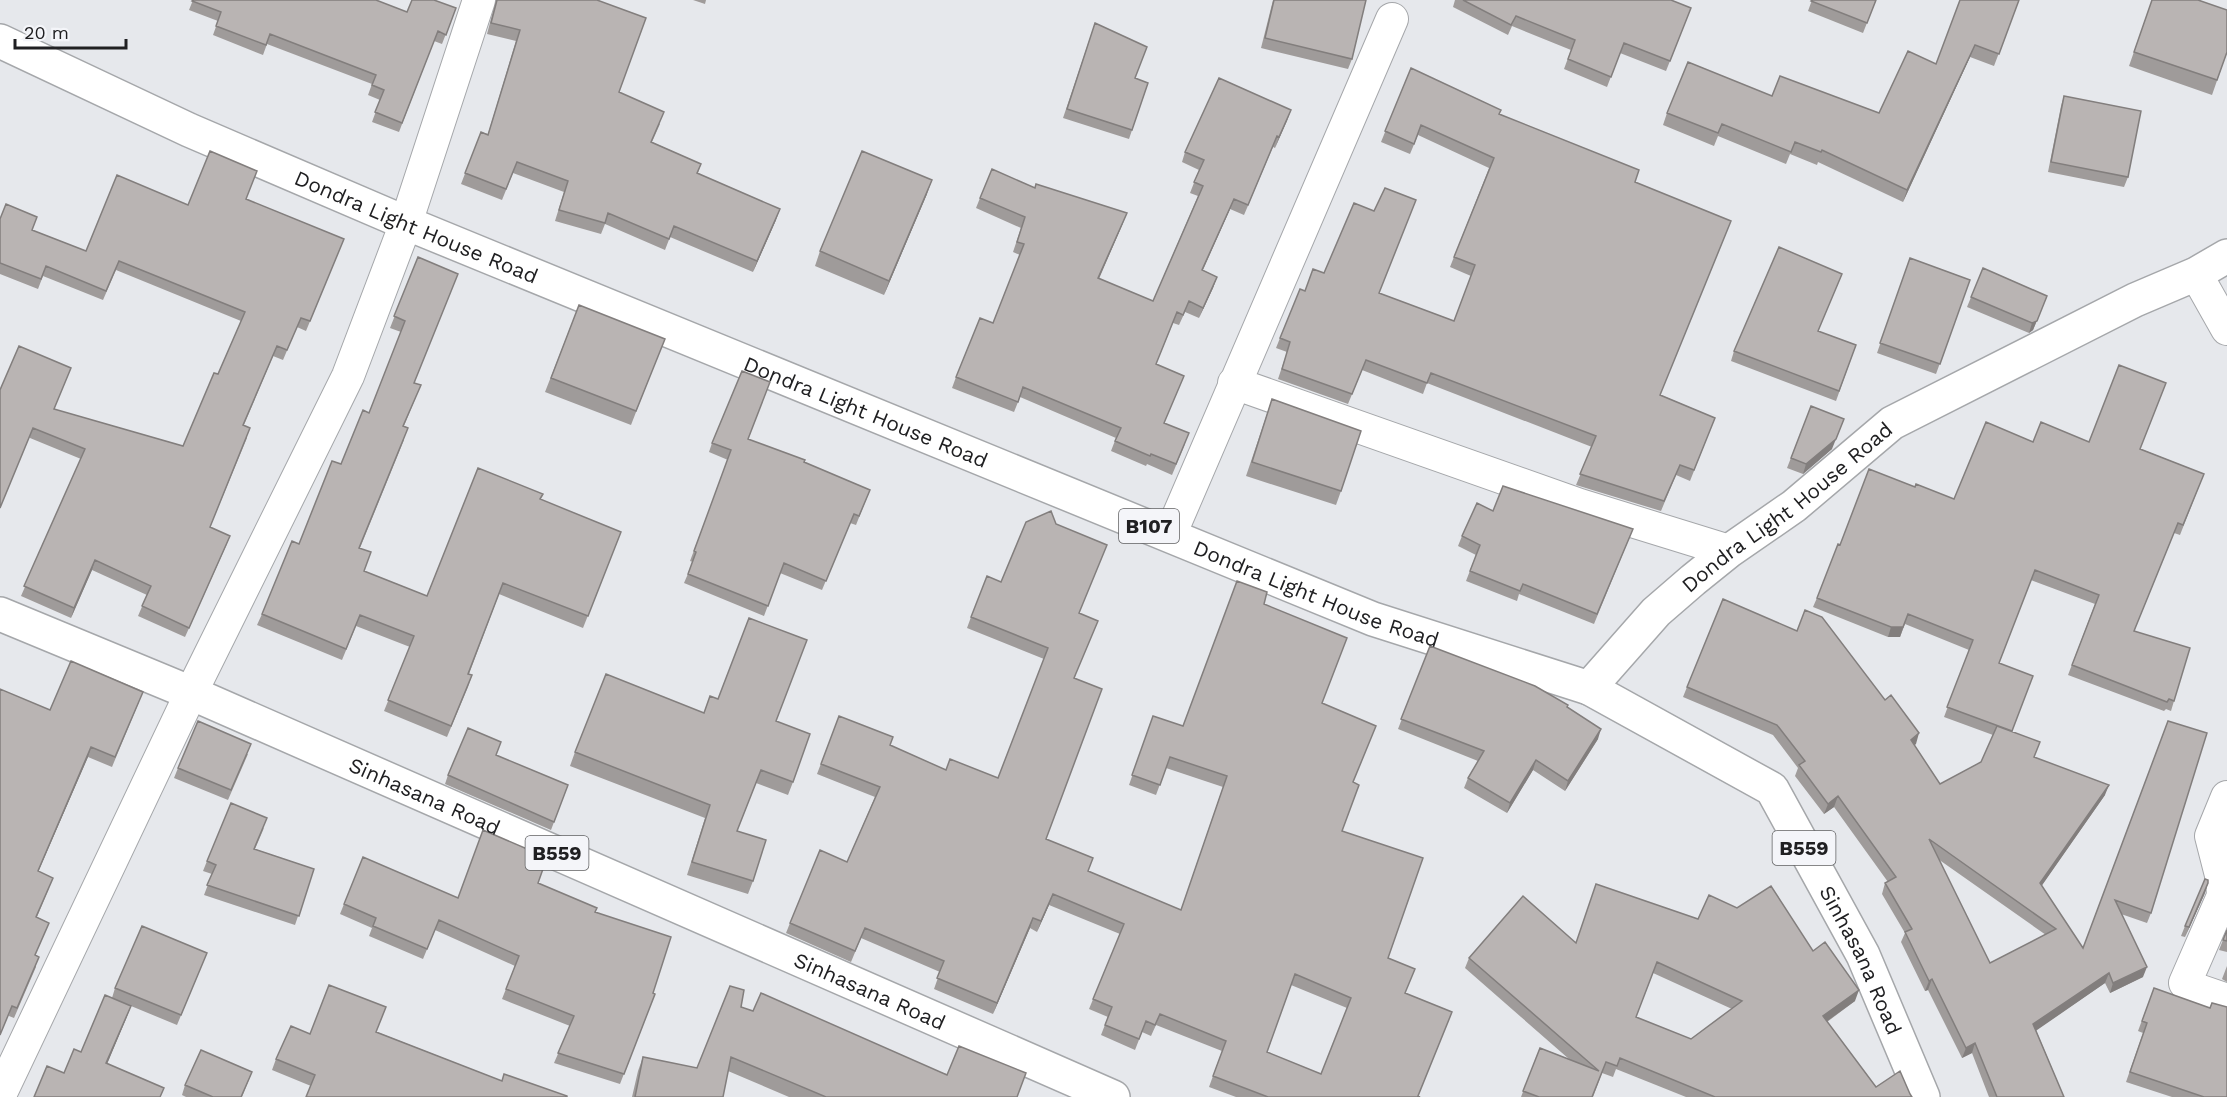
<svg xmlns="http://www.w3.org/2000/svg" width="2227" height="1097" viewBox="0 0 2227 1097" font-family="'Work Sans',sans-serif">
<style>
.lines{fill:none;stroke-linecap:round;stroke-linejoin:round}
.street-casing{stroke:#a5a7aa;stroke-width:34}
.primary-casing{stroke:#a5a7aa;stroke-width:36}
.street{stroke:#fff;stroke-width:32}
.primary{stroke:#fff;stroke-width:33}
.wall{fill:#9f9b9a;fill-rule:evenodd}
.shaded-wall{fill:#827e7d}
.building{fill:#b9b4b3;stroke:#827e7d;stroke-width:1.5;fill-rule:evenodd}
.labels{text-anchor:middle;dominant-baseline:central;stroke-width:4.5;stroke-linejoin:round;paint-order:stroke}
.shield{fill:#f4f5f9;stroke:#606062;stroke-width:1.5}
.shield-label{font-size:20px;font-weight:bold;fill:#202022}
.street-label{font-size:21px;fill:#202022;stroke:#f4f5f9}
</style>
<rect width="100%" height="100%" fill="#e6e8ec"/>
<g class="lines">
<!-- street casing -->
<g class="street-casing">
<path id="street" d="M 2196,274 L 2227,329
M 1234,383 L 1580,505 L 1729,551
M 1170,535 L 1392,19
M 2227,797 L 2211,836 L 2222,879 L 2223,896 L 2185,983 L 2192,988 L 2227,1000
M 0,1095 L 191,693 L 348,376 L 406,223 L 479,0"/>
</g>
<!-- primary casing -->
<g class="primary-casing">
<g id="primary">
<path id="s1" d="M 0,41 L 189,130 L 406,223 L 1373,619 L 1589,688 L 1656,612 L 1693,580 L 1729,551 L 1794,506 L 1892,423 L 2135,300 L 2196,274 L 2227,256"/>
<path id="s2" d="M 0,614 L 191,693 L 1113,1097"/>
<path id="s3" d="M 1589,688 L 1772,789 L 1863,955 L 1923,1097"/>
</g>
</g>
<!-- street -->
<use href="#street" class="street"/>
<!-- primary -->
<use href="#primary" class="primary"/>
</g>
<!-- wall -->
<path class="wall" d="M 193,0 L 407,12 L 456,8 L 442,44 L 434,41 L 399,132 L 372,122 L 380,100 L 368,95 L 372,84 L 267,44 L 263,55 L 213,35 L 218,21 L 189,10 Z
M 496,0 L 597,0 L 619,92 L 660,124 L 652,142 L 701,164 L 698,173 L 776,220 L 753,272 L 670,237 L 665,250 L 605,224 L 601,234 L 555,221 L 564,192 L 513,173 L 502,200 L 461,184 L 481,132 L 488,134 L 516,41 L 487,34 Z
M 693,0 L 706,0 L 705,4 Z
M 1273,0 L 1366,0 L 1352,59 L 1348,69 L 1261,48 Z
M 1455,0 L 1671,0 L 1691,8 L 1666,71 L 1620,53 L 1607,87 L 1564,69 L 1571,50 L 1512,26 L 1508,35 L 1453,7 Z
M 1812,0 L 1876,0 L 1863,33 L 1808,11 Z
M 2019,0 L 1994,66 L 1970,57 L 1903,202 L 1818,162 L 1817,165 L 1790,154 L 1786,164 L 1718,136 L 1714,146 L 1663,125 L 1667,113 L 1772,96 L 1879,113 L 1936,64 Z
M 2152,0 L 2227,52 L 2212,95 L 2129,66 Z
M 1095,23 L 1135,78 L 1148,83 L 1129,139 L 1063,118 Z
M 1411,68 L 1500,114 L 1635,182 L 1661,395 L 1715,418 L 1690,481 L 1676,475 L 1661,511 L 1576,485 L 1592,447 L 1427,383 L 1423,394 L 1362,370 L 1348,404 L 1278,379 L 1287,352 L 1276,348 L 1280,338 L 1305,291 L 1379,293 L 1454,321 L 1471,276 L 1450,267 L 1489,168 L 1418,135 L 1410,154 L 1381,142 Z
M 2064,96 L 2128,177 L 2124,187 L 2048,172 L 2061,106 Z
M 1291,110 L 1275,148 L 1273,147 L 1244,215 L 1230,209 L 1203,270 L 1217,277 L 1213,288 L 1199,318 L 1185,312 L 1179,325 L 1173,323 L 1156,364 L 1184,376 L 1164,423 L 1185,444 L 1172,475 L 1147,464 L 1146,466 L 1111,451 L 1116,438 L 1020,397 L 1014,412 L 952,388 L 956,377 L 993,323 L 1020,255 L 1013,252 L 1021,228 L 976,208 L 980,198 L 1035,188 L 1123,223 L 1099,279 L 1153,301 L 1198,196 L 1190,193 L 1199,170 L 1182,162 L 1185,152 Z
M 927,194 L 884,295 L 815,266 L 820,251 Z
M 246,199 L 344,239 L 306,331 L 297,327 L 283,360 L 273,356 L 244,425 L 247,438 L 210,527 L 230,536 L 185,637 L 138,616 L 147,595 L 92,570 L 71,618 L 21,596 L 81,459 L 30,438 L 0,390 L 71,368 L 54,409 L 183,446 L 218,374 L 241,321 L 116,270 L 103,300 L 43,276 L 38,289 L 0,274 L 0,219 L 32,230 L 86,251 L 188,205 Z
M 418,257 L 415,383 L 416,397 L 404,426 L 404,440 L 360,548 L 364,571 L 427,596 L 541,500 L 621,532 L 583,628 L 499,594 L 469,674 L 472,675 L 468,687 L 447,737 L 384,711 L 410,647 L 356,626 L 342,660 L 257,625 L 262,614 L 341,464 L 369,413 L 401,332 L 390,328 Z
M 1910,258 L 1970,280 L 1936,374 L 1877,353 Z
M 1983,268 L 2047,296 L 2033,330 L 2029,333 L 1967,307 Z
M 1842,274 L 1818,331 L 1856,345 L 1836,401 L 1731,361 L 1734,351 Z
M 579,305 L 659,353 L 631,425 L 545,392 Z
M 1272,399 L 1341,491 L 1336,505 L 1246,476 Z
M 1811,406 L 1832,449 L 1803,474 L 1787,468 Z
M 748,439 L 870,490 L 856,525 L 850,523 L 822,590 L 780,573 L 764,616 L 684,583 L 693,562 L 690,561 L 728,460 L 709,452 L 712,443 Z
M 2033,442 L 2089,442 L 2141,449 L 2204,474 L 2180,535 L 2174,533 L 2134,631 L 2174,701 L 2171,711 L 2166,709 L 2164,711 L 2068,675 L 2095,604 L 2031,580 L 1999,663 L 2012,731 L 2035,757 L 2105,795 L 2041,886 L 2083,948 L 2168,721 L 2151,913 L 2147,923 L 2121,914 L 2143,977 L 2110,993 L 2105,983 L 2036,1030 L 2064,1097 L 1989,1097 L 1972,1053 L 1962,1058 L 1928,990 L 1925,991 L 1901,942 L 1905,933 L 1882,894 L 1885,883 L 1888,882 L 1834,807 L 1824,814 L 1795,776 L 1798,768 L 1773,735 L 1683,697 L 1687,687 L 1916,744 L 1914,745 L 1940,784 L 1981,762 L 1993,735 L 1944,717 L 1969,650 L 1905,624 L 1900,637 L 1888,637 L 1813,607 L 1840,545 L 1915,487 L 1954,499 ZM 1938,859 L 2046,935 L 1990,963 Z
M 1493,511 L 1633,529 L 1594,624 L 1519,594 L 1517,601 L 1466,581 L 1476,555 L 1458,546 L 1462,536 Z
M 1264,604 L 1322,703 L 1354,782 L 1342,831 L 1388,958 L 1405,993 L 1418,1096 L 1420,1097 L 1236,1097 L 1209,1087 L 1222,1051 L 1156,1025 L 1151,1036 L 1142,1032 L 1135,1050 L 1101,1035 L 1108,1017 L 1089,1009 L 1120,934 L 1049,905 L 1037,932 L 1030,928 L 993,1014 L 934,989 L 940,972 L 861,938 L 851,962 L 786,933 L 790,923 L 847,862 L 875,797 L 817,774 L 839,716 L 890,745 L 946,770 L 998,778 L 1044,659 L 967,628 L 971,617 L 1079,613 L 1075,679 L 1046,839 L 1088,871 L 1181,910 L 1223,787 L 1166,768 L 1156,795 L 1129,785 L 1153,716 L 1183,726 ZM 1291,985 L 1347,1008 L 1321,1074 L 1267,1052 Z
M 1430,646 L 1568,707 L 1598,739 L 1565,791 L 1533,770 L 1507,813 L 1464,788 L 1468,778 L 1478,761 L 1398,729 Z
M 139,702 L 112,767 L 88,757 L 38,872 L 49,888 L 37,917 L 49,923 L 35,955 L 36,967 L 14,1018 L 9,1016 L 50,710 Z
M 704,713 L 776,721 L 793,782 L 788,795 L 756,783 L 737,831 L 753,881 L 748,894 L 687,875 L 705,818 L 570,766 L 575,752 Z
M 248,754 L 228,800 L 174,778 L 178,768 Z
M 496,756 L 568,785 L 551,830 L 445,784 L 448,775 Z
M 264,828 L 255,849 L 314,869 L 295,925 L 204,895 L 212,874 L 203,871 L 207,861 Z
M 538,863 L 538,883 L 595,912 L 653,993 L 655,994 L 620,1084 L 554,1063 L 570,1026 L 502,999 L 515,966 L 435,930 L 423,959 L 369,936 L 372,928 L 340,914 L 344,904 L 458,898 Z
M 2205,893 L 2185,937 L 2181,936 L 2185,926 Z
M 1698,919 L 1813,951 L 1855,1001 L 1827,1022 L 1876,1087 L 1910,1094 L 1912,1097 L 1686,1097 L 1616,1069 L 1613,1077 L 1602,1073 L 1593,1097 L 1521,1097 L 1540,1048 L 1569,1059 L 1465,968 L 1469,958 L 1576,942 ZM 1653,973 L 1732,1009 L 1691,1039 L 1636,1017 Z
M 2227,930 L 2227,952 L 2219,950 Z
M 207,953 L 177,1025 L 131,1006 L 107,1064 L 34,1097 L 64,1073 L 81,1052 L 112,998 L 115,988 Z
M 2227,966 L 2227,982 L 2222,979 Z
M 2154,988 L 2210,1008 L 2225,1007 L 2227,1097 L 2172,1097 L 2126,1082 L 2143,1033 L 2138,1031 Z
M 741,1007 L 753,1011 L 1017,1097 L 789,1097 L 728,1071 L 723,1097 L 632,1097 L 638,1071 L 643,1057 L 697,1068 Z
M 377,1032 L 502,1081 L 567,1096 L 311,1086 L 272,1070 L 276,1059 L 310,1034 Z
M 252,1072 L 242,1097 L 186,1097 L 182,1095 L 185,1085 Z"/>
<!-- shaded-wall -->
<path class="shaded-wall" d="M 1975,45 L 1970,57 L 1903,202 L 1907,190 Z
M 1291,110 L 1287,121 L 1275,148 L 1279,137 Z
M 932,180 L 927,194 L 884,295 L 889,281 Z
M 1234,199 L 1230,209 L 1198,280 L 1202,270 Z
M 780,209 L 776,220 L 753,272 L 757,261 Z
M 1127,213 L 1123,223 L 1094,289 L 1098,278 Z
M 1217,277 L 1213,288 L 1199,318 L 1203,308 Z
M 2047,296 L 2033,330 L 2029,333 L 2032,323 Z
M 1844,419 L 1832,449 L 1803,474 L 1806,464 Z
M 230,536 L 226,546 L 185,637 L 189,628 Z
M 95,560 L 92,570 L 71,618 L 74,608 Z
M 1908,614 L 1900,637 L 1888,637 L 1891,627 Z
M 1601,729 L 1598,739 L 1565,791 L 1568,781 Z
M 1919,733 L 1916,744 L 1907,750 L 1911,740 Z
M 91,747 L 88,757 L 34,881 L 38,871 Z
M 1536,760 L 1533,770 L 1507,813 L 1510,803 Z
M 2109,785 L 2105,795 L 2036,894 L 2040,883 Z
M 1838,796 L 1834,807 L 1824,814 L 1828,804 Z
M 2208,883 L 2205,893 L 2185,937 L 2189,927 Z
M 1053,894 L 1049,905 L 1037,932 L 1041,921 Z
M 1033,918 L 1030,928 L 993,1014 L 997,1003 Z
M 2147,967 L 2143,977 L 2110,993 L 2113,983 Z
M 2109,973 L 2105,983 L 2030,1035 L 2033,1024 Z
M 1932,979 L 1928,990 L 1925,991 L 1929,981 Z
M 1859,990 L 1855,1001 L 1819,1027 L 1823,1016 Z
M 131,1006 L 126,1019 L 102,1076 L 106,1063 Z
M 1975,1043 L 1972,1053 L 1962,1058 L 1966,1048 Z"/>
<!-- building -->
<path class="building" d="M 193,0 L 376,0 L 407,12 L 412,0 L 434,0 L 456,8 L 446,35 L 438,31 L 402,123 L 375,112 L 384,90 L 372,85 L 376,75 L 270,34 L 266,45 L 216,26 L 221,12 L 192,1 Z
M 497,0 L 597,0 L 646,18 L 619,92 L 664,112 L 651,142 L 701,164 L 697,173 L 780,209 L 757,261 L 674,226 L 669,239 L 608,213 L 605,223 L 559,210 L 568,181 L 517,162 L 506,189 L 465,173 L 481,132 L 488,135 L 520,30 L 491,23 Z
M 1274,0 L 1366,0 L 1352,59 L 1265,38 Z
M 1463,0 L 1671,0 L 1691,8 L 1670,61 L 1624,43 L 1611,77 L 1568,59 L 1575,40 L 1516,16 L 1511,25 Z
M 1812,0 L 1876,0 L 1867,23 L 1811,1 Z
M 1960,0 L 2019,0 L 1999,54 L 1975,45 L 1907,190 L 1822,150 L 1821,152 L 1795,142 L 1791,152 L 1722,124 L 1718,133 L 1667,113 L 1688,62 L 1772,96 L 1780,76 L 1879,113 L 1908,51 L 1936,64 Z
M 2152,0 L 2198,0 L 2227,10 L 2227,52 L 2217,80 L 2134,52 Z
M 1095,23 L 1147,47 L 1135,78 L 1148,83 L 1132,130 L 1067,109 Z
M 1411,68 L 1501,110 L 1499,114 L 1639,170 L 1635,182 L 1731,221 L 1660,395 L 1715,418 L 1694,470 L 1680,465 L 1664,501 L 1580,474 L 1596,436 L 1431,373 L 1427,383 L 1366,360 L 1352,394 L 1282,369 L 1290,342 L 1280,338 L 1300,289 L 1305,291 L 1313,269 L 1324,273 L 1354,203 L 1374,211 L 1385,188 L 1416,200 L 1379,293 L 1454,321 L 1475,265 L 1454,257 L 1494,158 L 1421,125 L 1414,144 L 1385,131 Z
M 1219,78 L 1291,110 L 1279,137 L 1277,136 L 1248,205 L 1234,199 L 1202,270 L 1217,277 L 1203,308 L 1189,301 L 1183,315 L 1177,312 L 1156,364 L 1184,376 L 1164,423 L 1189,433 L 1176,464 L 1151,454 L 1150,456 L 1115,441 L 1121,428 L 1023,387 L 1018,402 L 956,377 L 980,318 L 993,323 L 1024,244 L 1017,242 L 1025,217 L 980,198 L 992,169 L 1035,188 L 1036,184 L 1127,213 L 1098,278 L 1153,301 L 1203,186 L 1194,182 L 1204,160 L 1185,152 Z
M 2064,96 L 2141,111 L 2128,177 L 2051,162 Z
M 210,151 L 257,171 L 246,199 L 344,239 L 310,321 L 301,318 L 287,350 L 277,346 L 243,425 L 250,428 L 210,527 L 230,536 L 189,628 L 142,606 L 151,586 L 95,560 L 74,608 L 24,586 L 85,449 L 33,428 L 0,508 L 0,390 L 19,346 L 71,368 L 54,409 L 183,446 L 214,373 L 218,374 L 245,312 L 119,261 L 106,291 L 46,266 L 41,279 L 0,263 L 0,219 L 6,204 L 37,217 L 32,230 L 86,251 L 117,175 L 188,205 Z
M 862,151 L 932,180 L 889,281 L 820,251 Z
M 1779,247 L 1842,274 L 1818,331 L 1856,345 L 1839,391 L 1734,351 Z
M 418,257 L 458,274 L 414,383 L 421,385 L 403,426 L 408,428 L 359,548 L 371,552 L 364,571 L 427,596 L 478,468 L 543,494 L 540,499 L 621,532 L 588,616 L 503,583 L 468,674 L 472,675 L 451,726 L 388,700 L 414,636 L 360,615 L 346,649 L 262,614 L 292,541 L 299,544 L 332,461 L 341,464 L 363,410 L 369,413 L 405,321 L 394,316 Z
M 1910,258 L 1970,280 L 1940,364 L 1880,343 Z
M 1983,268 L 2047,296 L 2037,321 L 2032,323 L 1971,297 Z
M 579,305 L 665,339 L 636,411 L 551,378 Z
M 2119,365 L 2166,383 L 2140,449 L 2204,474 L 2183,525 L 2178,523 L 2134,631 L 2190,648 L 2174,701 L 2169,699 L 2167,702 L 2072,665 L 2099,595 L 2035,570 L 1999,663 L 2033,676 L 2012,731 L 1947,707 L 1973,640 L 1908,614 L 1903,627 L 1891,627 L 1817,598 L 1838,544 L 1840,545 L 1869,469 L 1915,487 L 1916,484 L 1954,499 L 1986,422 L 2033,442 L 2041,422 L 2089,442 Z
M 742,371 L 770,382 L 748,439 L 805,460 L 804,462 L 870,490 L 859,516 L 854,514 L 826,581 L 784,563 L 768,606 L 688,574 L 696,552 L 694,551 L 731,450 L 712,443 Z
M 1272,399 L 1361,431 L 1341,491 L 1252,462 Z
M 1811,406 L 1844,419 L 1836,439 L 1806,464 L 1791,458 Z
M 1503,486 L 1633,529 L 1597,614 L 1523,584 L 1520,591 L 1470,571 L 1480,545 L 1462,536 L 1477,503 L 1493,511 Z
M 1051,511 L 1056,524 L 1107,545 L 1079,613 L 1098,621 L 1074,678 L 1102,689 L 1046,839 L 1093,858 L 1088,871 L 1181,910 L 1227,776 L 1170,757 L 1160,785 L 1132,775 L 1153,716 L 1183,726 L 1237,581 L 1267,592 L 1264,604 L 1347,638 L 1322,703 L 1376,726 L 1353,782 L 1359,785 L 1342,831 L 1423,858 L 1388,958 L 1415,969 L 1405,993 L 1452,1012 L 1418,1096 L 1420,1097 L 1268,1097 L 1213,1076 L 1226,1041 L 1160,1014 L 1155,1025 L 1146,1021 L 1139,1039 L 1105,1025 L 1112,1007 L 1093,999 L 1124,924 L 1053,894 L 1041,921 L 1033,918 L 997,1003 L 937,978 L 944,961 L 865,928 L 855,951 L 790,923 L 820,850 L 847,862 L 880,787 L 821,764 L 839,716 L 893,737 L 890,745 L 946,770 L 950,759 L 998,778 L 1048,648 L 971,617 L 987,576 L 1001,582 L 1026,522 ZM 1295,974 L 1351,998 L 1321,1074 L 1267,1052 Z
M 1723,599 L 1797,631 L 1805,610 L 1822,617 L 1885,700 L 1891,695 L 1919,733 L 1911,740 L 1940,784 L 1981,762 L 1997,726 L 2040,742 L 2034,757 L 2109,785 L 2040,883 L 2083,948 L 2168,721 L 2207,733 L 2151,913 L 2115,900 L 2147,967 L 2113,983 L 2109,973 L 2033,1024 L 2064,1097 L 1997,1097 L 1975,1043 L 1966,1048 L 1932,979 L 1929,981 L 1905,932 L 1912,929 L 1885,883 L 1896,877 L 1838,796 L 1828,804 L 1799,765 L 1805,761 L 1777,725 L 1687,687 ZM 1929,839 L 2056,929 L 1990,963 Z
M 749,618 L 807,640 L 776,721 L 810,734 L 793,782 L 761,770 L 737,831 L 766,840 L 753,881 L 692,862 L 710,805 L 575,752 L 606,674 L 704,713 L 710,696 L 718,699 Z
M 1430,646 L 1535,686 L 1568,705 L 1567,707 L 1601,729 L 1568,781 L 1536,760 L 1510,803 L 1468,778 L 1484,751 L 1401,719 Z
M 71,661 L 143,692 L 115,757 L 91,747 L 38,871 L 53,878 L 36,917 L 49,923 L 35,955 L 39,957 L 17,1008 L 12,1006 L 0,1035 L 0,689 L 50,710 Z
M 198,721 L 251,744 L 231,790 L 178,768 Z
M 468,728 L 501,742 L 496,755 L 568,785 L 554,822 L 448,775 Z
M 231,803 L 267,818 L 254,849 L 314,869 L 299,916 L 207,885 L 216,865 L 207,861 Z
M 483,830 L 541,855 L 538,863 L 544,866 L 538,883 L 597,908 L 595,912 L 671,937 L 653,993 L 655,994 L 624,1074 L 558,1053 L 574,1016 L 506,989 L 519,956 L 439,920 L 427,949 L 373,926 L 376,918 L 344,904 L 363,857 L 458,898 Z
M 2205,879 L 2208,880 L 2208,883 L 2189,927 L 2185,926 Z
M 1596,884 L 1698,919 L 1709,895 L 1737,908 L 1771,886 L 1813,951 L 1825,942 L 1859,990 L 1823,1016 L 1876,1087 L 1900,1071 L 1910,1094 L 1912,1097 L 1715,1097 L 1620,1058 L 1617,1066 L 1606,1062 L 1592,1097 L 1539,1097 L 1523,1091 L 1540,1048 L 1599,1071 L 1469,958 L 1523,896 L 1576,943 ZM 1657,962 L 1742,1001 L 1691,1039 L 1636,1017 Z
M 142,926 L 207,953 L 181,1015 L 115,988 Z
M 2227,930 L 2227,941 L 2223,940 Z
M 329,985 L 386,1007 L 376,1032 L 502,1081 L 504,1074 L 567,1096 L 567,1097 L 306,1097 L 315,1075 L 276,1059 L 291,1026 L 310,1034 Z
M 730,986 L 744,990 L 741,1007 L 753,1011 L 761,993 L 947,1075 L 959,1046 L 1026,1073 L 1017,1097 L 826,1097 L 731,1057 L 723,1097 L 635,1097 L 643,1057 L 697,1068 Z
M 2154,988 L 2210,1008 L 2212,1003 L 2227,1007 L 2227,1097 L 2204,1097 L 2130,1072 L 2147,1023 L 2142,1021 Z
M 105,995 L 131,1006 L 106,1063 L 164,1088 L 160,1097 L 34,1097 L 47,1066 L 64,1073 L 74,1049 L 81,1052 Z
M 201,1050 L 252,1072 L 241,1097 L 213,1097 L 185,1085 Z"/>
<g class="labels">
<!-- shield labels -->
<g class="shield">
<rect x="1119" y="509" width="60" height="34" rx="4.5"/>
<rect x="1772.5" y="831" width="63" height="34" rx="4.5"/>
<rect x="525.5" y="836" width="63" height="34" rx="4.5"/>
</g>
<g class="shield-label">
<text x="1149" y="526">B107</text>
<text x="1804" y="848">B559</text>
<text x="557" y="853">B559</text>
</g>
<!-- street labels -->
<g class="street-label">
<text stroke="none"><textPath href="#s1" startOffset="456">Dondra Light House Road</textPath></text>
<text stroke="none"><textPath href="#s1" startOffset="942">Dondra Light House Road</textPath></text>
<text stroke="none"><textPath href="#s1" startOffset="1986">Dondra Light House Road</textPath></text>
<text stroke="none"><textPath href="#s1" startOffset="1428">Dondra Light House Road</textPath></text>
<text stroke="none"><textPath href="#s2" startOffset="462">Sinhasana Road</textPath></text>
<text stroke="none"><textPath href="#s3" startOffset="402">Sinhasana Road</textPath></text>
<text stroke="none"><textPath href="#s2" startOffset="948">Sinhasana Road</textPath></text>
</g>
</g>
<!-- scale -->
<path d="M15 39v9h111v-9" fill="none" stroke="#202022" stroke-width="3"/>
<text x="24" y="39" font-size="18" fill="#202022" stroke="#f4f5f9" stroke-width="4.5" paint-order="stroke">20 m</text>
</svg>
